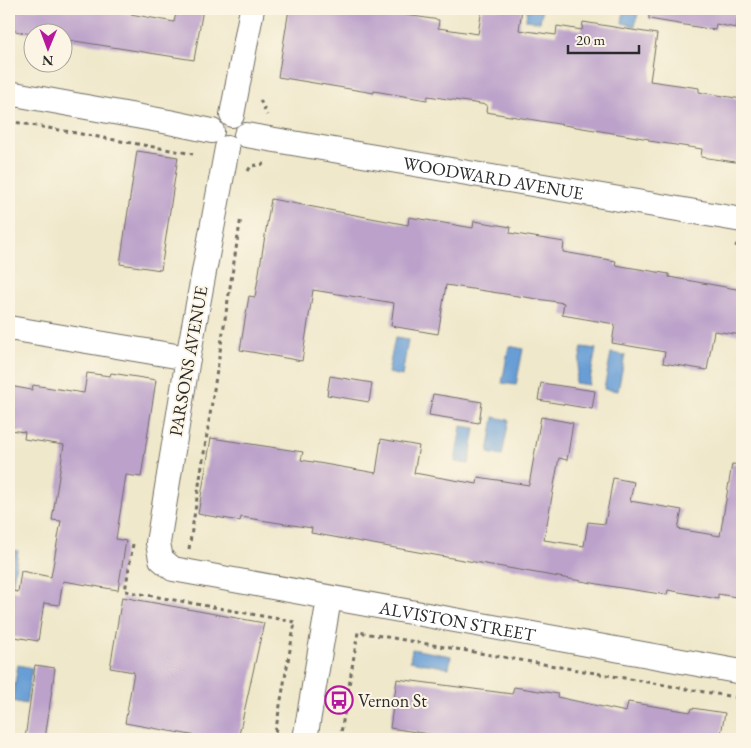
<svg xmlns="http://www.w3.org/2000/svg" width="751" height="748" viewBox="0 0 751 748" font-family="'EB Garamond',serif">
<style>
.water{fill:#689ed5;stroke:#4a6480}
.building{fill:#bca2ca}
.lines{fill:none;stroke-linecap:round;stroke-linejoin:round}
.minor-casing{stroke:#706d63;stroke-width:26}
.path{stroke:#706d63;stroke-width:3;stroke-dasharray:4 4;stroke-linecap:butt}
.minor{stroke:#fff;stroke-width:24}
.labels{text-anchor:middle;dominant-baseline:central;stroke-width:4;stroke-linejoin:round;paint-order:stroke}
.street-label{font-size:18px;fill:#2b2b2b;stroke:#fcf5e5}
.poi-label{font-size:18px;fill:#2b2b2b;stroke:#fcf5e5;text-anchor:start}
</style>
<rect width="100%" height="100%" fill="#fcf5e5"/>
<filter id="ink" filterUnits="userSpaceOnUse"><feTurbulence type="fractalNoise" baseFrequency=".02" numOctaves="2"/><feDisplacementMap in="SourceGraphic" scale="10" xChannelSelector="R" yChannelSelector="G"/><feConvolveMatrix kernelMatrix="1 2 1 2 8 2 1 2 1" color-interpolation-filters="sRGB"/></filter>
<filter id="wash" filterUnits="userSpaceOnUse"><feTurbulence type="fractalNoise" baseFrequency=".0096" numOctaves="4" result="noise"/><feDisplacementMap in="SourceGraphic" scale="20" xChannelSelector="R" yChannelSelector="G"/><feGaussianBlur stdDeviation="1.12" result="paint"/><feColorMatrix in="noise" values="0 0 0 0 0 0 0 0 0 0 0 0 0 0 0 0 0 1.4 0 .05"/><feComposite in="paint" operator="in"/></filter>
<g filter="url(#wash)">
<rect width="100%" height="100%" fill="#efe8cb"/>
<!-- water -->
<path class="water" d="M 527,9 L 542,9 L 540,22 L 526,20 Z
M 624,9 L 639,9 L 635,26 L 622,23 Z
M 395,338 L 408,340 L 402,376 L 388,373 Z
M 509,346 L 523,349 L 516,385 L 502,383 Z
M 582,347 L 596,349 L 589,385 L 575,383 Z
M 611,353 L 625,355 L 618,391 L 604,389 Z
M 494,417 L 509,420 L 502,456 L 488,453 Z
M 461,426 L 475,428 L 469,464 L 455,462 Z
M 9,549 L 18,551 L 12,587 L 9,586 Z
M 412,649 L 451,656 L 449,668 L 410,661 Z
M 18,665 L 32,668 L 26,704 L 12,701 Z"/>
<g id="blocks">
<!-- building -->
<path class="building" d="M 9,9 L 109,9 L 109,10 L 174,22 L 177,9 L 203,9 L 194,60 L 62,39 L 62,32 L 32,34 L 9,30 Z
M 289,9 L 387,9 L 387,12 L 439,20 L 438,28 L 478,34 L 482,9 L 522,9 L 519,30 L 556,35 L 557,26 L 582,30 L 583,22 L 657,34 L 650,81 L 699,88 L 699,92 L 742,99 L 742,163 L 701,157 L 702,149 L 649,141 L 649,139 L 486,112 L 487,105 L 428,96 L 427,100 L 374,91 L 374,93 L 278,77 Z
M 649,9 L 739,9 L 736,28 L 716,24 L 715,30 L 649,19 Z
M 137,151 L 178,157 L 161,270 L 120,264 Z
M 271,199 L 408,225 L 409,217 L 473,228 L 474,221 L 511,227 L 510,233 L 564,242 L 563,252 L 616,261 L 615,265 L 669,274 L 669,277 L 742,290 L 742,335 L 714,331 L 707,370 L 663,363 L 665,352 L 612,343 L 615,324 L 562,315 L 564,303 L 446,285 L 438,334 L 391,326 L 394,303 L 313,290 L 302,361 L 240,350 L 249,296 L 255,297 Z
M 87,373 L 110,376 L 111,373 L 156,380 L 141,477 L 126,475 L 116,539 L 126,541 L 118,590 L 63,581 L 59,605 L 44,603 L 38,641 L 9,636 L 9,590 L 18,592 L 21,571 L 51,577 L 61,521 L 52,520 L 64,445 L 24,439 L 25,432 L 9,430 L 9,386 L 32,390 L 33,385 L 84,393 Z
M 330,376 L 372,383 L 369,402 L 327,395 Z
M 541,383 L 595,391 L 592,409 L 538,400 Z
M 433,394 L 482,402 L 479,423 L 429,415 Z
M 541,417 L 573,423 L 567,460 L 559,458 L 544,540 L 584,546 L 588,522 L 605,524 L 613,478 L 634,482 L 630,501 L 682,510 L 678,529 L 720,536 L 732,464 L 742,465 L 742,598 L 718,594 L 718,599 L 668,590 L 667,595 L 615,587 L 311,533 L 312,528 L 241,517 L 240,521 L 198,514 L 211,438 L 303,452 L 301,460 L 376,473 L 381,439 L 419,446 L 414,473 L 477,484 L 478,477 L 529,485 Z
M 122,597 L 264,623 L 238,739 L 213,739 L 125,723 L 134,672 L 110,668 Z
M 35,665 L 55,668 L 45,739 L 25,739 Z
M 397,679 L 512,694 L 514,687 L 558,694 L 557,697 L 626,712 L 628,702 L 691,712 L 692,708 L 725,713 L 720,739 L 461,739 L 390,728 Z"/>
</g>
</g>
<g filter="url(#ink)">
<use href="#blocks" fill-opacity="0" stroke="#706d63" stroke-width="1"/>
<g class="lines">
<!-- minor casing -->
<g class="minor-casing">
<g id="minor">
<path d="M 9,93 L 169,122 L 212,131"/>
<path d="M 232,115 L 252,9"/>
<path id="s1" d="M 246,135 L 742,220"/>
<path id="s2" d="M 227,148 L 188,358 L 158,543 L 161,559 L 173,569 L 742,672"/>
<path d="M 9,328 L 188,358"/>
<path d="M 305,739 L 329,599"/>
</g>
</g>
<!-- path -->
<path class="path" d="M 260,100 L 267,115
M 9,121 L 193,154
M 248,171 L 251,166 L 264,164
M 735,245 L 742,247
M 133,544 L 125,591 L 295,622 L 274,739
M 189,549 L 241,217
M 734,697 L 742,698
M 340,739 L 358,632 L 728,696"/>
<!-- minor -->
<use href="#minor" class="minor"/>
</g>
</g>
<!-- icons -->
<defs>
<g id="bus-ring" transform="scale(1.4375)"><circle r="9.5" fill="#fcf5e5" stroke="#b5179e" stroke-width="1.5"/><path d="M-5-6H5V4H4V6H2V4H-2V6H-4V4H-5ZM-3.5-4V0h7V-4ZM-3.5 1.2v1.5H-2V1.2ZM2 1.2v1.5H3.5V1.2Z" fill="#b5179e"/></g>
</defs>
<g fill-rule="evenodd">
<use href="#bus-ring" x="339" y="700"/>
</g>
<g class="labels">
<!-- street labels -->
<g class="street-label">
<text stroke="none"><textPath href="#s1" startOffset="251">WOODWARD AVENUE</textPath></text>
<text transform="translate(188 361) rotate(-80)">PARSONS AVENUE</text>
<text stroke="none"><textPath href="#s2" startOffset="722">ALVISTON STREET</textPath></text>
</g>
<!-- poi labels -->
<g class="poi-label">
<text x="358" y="700">Vernon St</text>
</g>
</g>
<!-- margin -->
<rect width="751" height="748" fill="none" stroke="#fcf5e5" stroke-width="30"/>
<!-- north arrow -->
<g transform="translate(48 48) rotate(181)"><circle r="24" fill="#fcf5e5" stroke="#a8a49b"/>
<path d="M0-4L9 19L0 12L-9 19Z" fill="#b5179e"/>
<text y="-8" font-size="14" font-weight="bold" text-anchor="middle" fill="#2b2b2b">N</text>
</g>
<!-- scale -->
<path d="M568 45v8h71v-8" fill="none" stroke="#2b2b2b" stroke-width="2.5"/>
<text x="576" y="45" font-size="15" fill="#2b2b2b" stroke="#fcf5e5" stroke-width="4" paint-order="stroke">20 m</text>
</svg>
